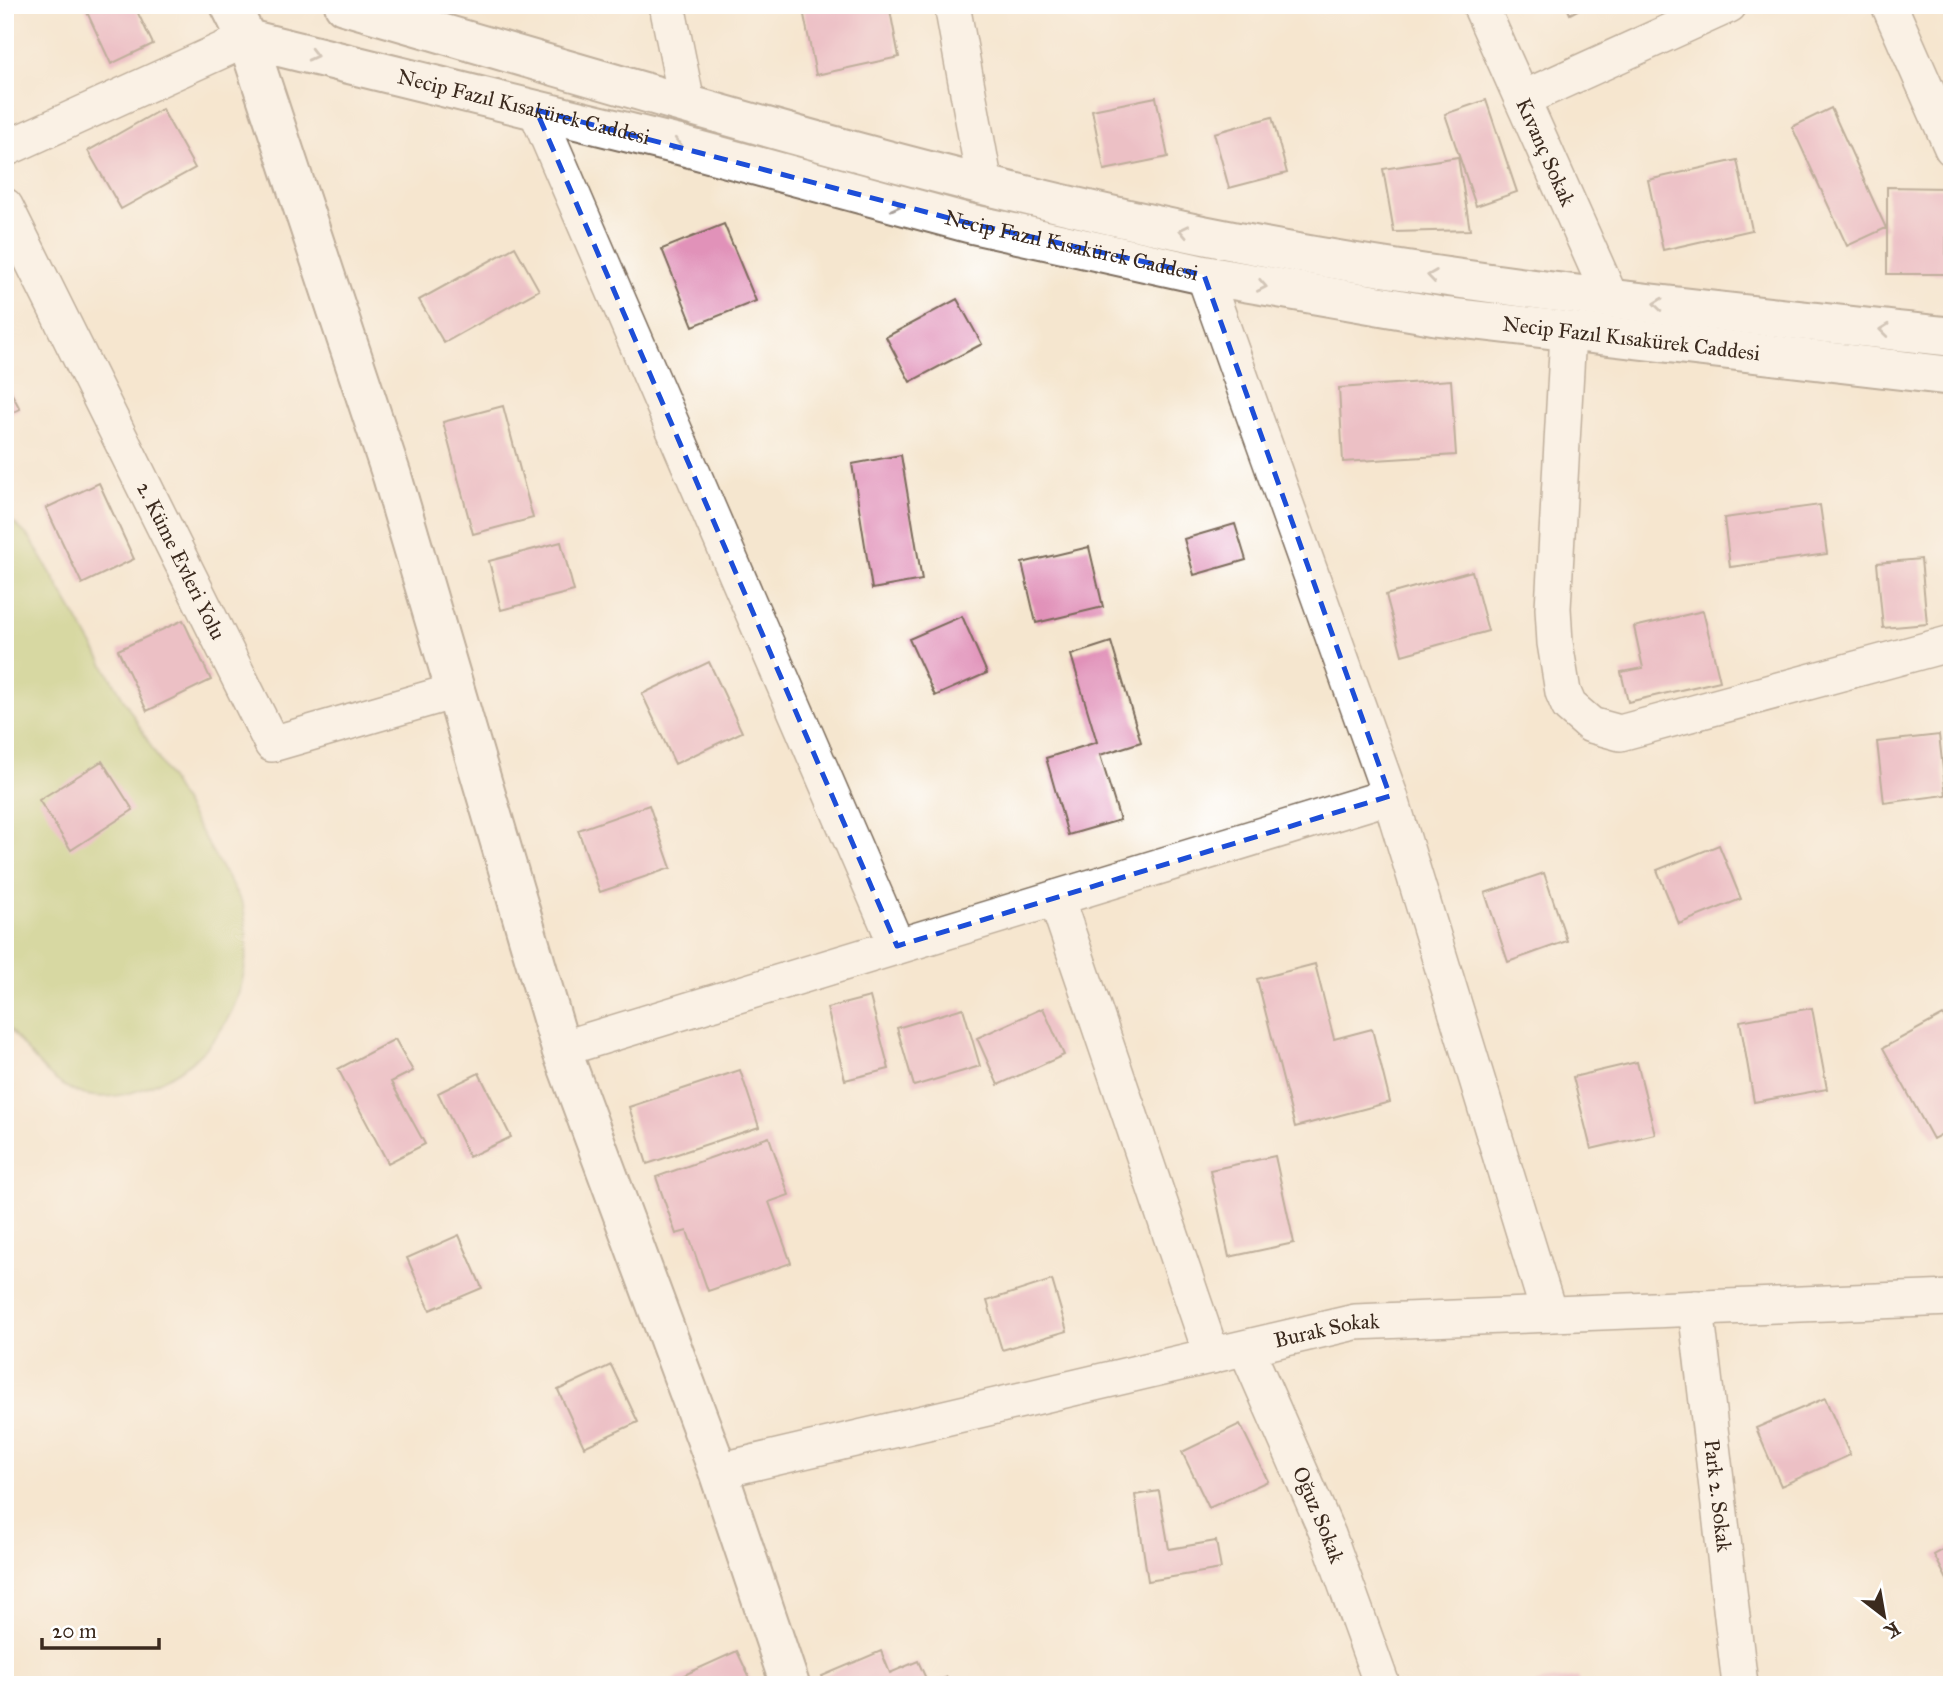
<svg xmlns="http://www.w3.org/2000/svg" width="1957" height="1690" viewBox="0 0 1957 1690" font-family="'IM FELL Great Primer',serif">
<style>
.green{fill:#b1c76b;stroke:#767844;stroke-width:2}
.building{fill:#e192b9}
.lines{fill:none;stroke-linecap:round;stroke-linejoin:round}
.minor-casing{stroke:#7c6c5c;stroke-width:38}
.tertiary-casing{stroke:#7c6c5c;stroke-width:42}
.minor{stroke:#fff;stroke-width:35}
.tertiary{stroke:#fff;stroke-width:38}
.oneway{stroke:#a79f9a}
.marked{fill:none;stroke:#1d4ed8;stroke-width:5;stroke-dasharray:14 9;stroke-linejoin:round}
.labels{text-anchor:middle;dominant-baseline:central;stroke-width:5;stroke-linejoin:round;paint-order:stroke}
.street-label{font-size:21px;fill:#3b2a1e;stroke:#fff}
</style>
<rect width="100%" height="100%" fill="#fff"/>
<filter id="ink" filterUnits="userSpaceOnUse"><feTurbulence type="fractalNoise" baseFrequency=".0143" numOctaves="2"/><feDisplacementMap in="SourceGraphic" scale="14" xChannelSelector="R" yChannelSelector="G"/><feConvolveMatrix kernelMatrix="1 2 1 2 8 2 1 2 1" color-interpolation-filters="sRGB"/></filter>
<filter id="wash" filterUnits="userSpaceOnUse"><feTurbulence type="fractalNoise" baseFrequency=".00686" numOctaves="4" result="noise"/><feDisplacementMap in="SourceGraphic" scale="28" xChannelSelector="R" yChannelSelector="G"/><feGaussianBlur stdDeviation="1.57" result="paint"/><feColorMatrix in="noise" values="0 0 0 0 0 0 0 0 0 0 0 0 0 0 0 0 0 1.4 0 .05"/><feComposite in="paint" operator="in"/></filter>
<g filter="url(#wash)">
<rect width="100%" height="100%" fill="#f5e6cf"/>
<!-- green -->
<path class="green" d="M 5,514 L 31,539 L 243,905 C 257,983 228,1052 152,1085 C 130,1095 102,1101 79,1093 C 48,1083 26,1048 5,1024 Z"/>
<g id="blocks">
<!-- building -->
<path class="building" d="M 91,5 L 134,5 L 153,44 L 111,64 L 85,8 Z
M 802,5 L 889,5 L 899,57 L 816,75 Z
M 1566,5 L 1587,5 L 1570,14 Z
M 1156,97 L 1168,157 L 1104,170 L 1092,110 Z
M 1486,100 L 1517,192 L 1476,206 L 1445,114 Z
M 1831,108 L 1886,228 L 1847,246 L 1792,127 Z
M 162,109 L 195,168 L 121,209 L 88,151 Z
M 1272,117 L 1287,173 L 1229,188 L 1214,133 Z
M 1458,157 L 1470,230 L 1394,232 L 1383,169 Z
M 1737,160 L 1752,230 L 1663,250 L 1648,180 Z
M 1887,187 L 1947,188 L 1946,274 L 1887,274 Z
M 724,224 L 756,301 L 693,326 L 662,249 Z
M 515,247 L 539,290 L 444,343 L 419,300 Z
M 957,299 L 982,344 L 910,382 L 886,337 Z
M 1451,380 L 1456,455 L 1343,462 L 1339,388 Z
M 5,381 L 20,409 L 5,416 Z
M 503,406 L 533,518 L 473,534 L 443,422 Z
M 901,455 L 922,580 L 872,589 L 852,464 Z
M 99,483 L 134,559 L 82,584 L 46,508 Z
M 1820,505 L 1827,554 L 1730,567 L 1724,518 Z
M 1235,524 L 1246,560 L 1194,575 L 1184,539 Z
M 561,542 L 574,591 L 501,610 L 489,561 Z
M 1089,547 L 1103,607 L 1036,623 L 1022,563 Z
M 1921,559 L 1927,624 L 1883,628 L 1877,563 Z
M 1472,571 L 1488,631 L 1402,655 L 1386,595 Z
M 1703,611 L 1720,681 L 1628,702 L 1621,672 L 1643,668 L 1634,627 Z
M 962,616 L 987,673 L 935,696 L 909,639 Z
M 183,620 L 211,680 L 147,711 L 118,650 Z
M 1111,642 L 1141,742 L 1100,755 L 1120,820 L 1068,835 L 1046,758 L 1097,742 L 1071,655 Z
M 709,662 L 742,732 L 675,764 L 642,694 Z
M 1939,735 L 1946,795 L 1884,803 L 1877,742 Z
M 102,761 L 133,810 L 71,850 L 39,800 Z
M 649,805 L 671,868 L 600,892 L 578,830 Z
M 1719,845 L 1741,899 L 1679,924 L 1657,870 Z
M 1544,873 L 1567,941 L 1508,962 L 1485,893 Z
M 1315,964 L 1334,1039 L 1372,1029 L 1390,1102 L 1295,1127 L 1257,979 Z
M 870,997 L 889,1069 L 845,1080 L 827,1008 Z
M 963,1008 L 980,1066 L 914,1086 L 897,1028 Z
M 1043,1008 L 1064,1055 L 998,1085 L 977,1038 Z
M 1812,1008 L 1827,1089 L 1754,1102 L 1740,1021 Z
M 1943,1015 L 1952,1031 L 1952,1129 L 1933,1139 L 1883,1048 Z
M 395,1039 L 413,1071 L 391,1082 L 425,1144 L 388,1163 L 338,1069 Z
M 1637,1062 L 1655,1134 L 1591,1149 L 1573,1077 Z
M 740,1070 L 759,1127 L 647,1164 L 629,1107 Z
M 479,1073 L 511,1137 L 469,1157 L 438,1093 Z
M 769,1137 L 789,1195 L 769,1202 L 791,1263 L 708,1291 L 687,1231 L 676,1234 L 656,1177 Z
M 1275,1156 L 1294,1243 L 1229,1257 L 1210,1170 Z
M 459,1235 L 482,1288 L 430,1310 L 407,1258 Z
M 1052,1280 L 1067,1331 L 1002,1350 L 987,1301 Z
M 611,1365 L 638,1422 L 584,1447 L 558,1390 Z
M 1825,1398 L 1850,1455 L 1781,1486 L 1756,1428 Z
M 1240,1424 L 1268,1481 L 1209,1508 L 1182,1452 Z
M 1159,1491 L 1169,1549 L 1216,1541 L 1221,1569 L 1148,1581 L 1135,1495 Z
M 1952,1545 L 1952,1589 L 1934,1555 Z
M 737,1651 L 753,1685 L 675,1685 L 673,1680 Z
M 881,1651 L 890,1673 L 918,1661 L 929,1685 L 826,1685 L 822,1676 Z
M 947,1677 L 950,1685 L 930,1685 Z
M 1578,1677 L 1579,1685 L 1535,1685 L 1535,1683 Z"/>
</g>
</g>
<g filter="url(#ink)">
<use href="#blocks" fill-opacity="0" stroke="#7c6c5c" stroke-width="2"/>
<g class="lines">
<!-- minor casing -->
<g class="minor-casing">
<g id="minor">
<path d="M 667,5 L 687,103"/>
<path d="M 952,5 L 985,185"/>
<path id="s1" d="M 1480,5 L 1611,299"/>
<path d="M 1889,5 L 1952,148"/>
<path d="M 1522,99 L 1729,5"/>
<path d="M 536,110 L 897,946"/>
<path d="M 5,149 L 247,39"/>
<path id="s2" d="M 5,206 L 272,744 L 455,691"/>
<path d="M 1204,275 L 1390,796 L 1549,1314"/>
<path d="M 1568,333 L 1553,608 L 1555,643 L 1563,692 L 1569,706 L 1591,725 L 1620,733 L 1952,643"/>
<path d="M 1056,898 L 1212,1356"/>
<path d="M 561,1049 L 1390,796"/>
<path id="s3" d="M 1696,1308 L 1740,1685"/>
<path id="s4" d="M 1246,1348 L 1328,1535 L 1382,1685"/>
<path id="s5" d="M 718,1471 L 1355,1322 L 1952,1298"/>
</g>
</g>
<!-- tertiary casing -->
<g class="tertiary-casing">
<g id="tertiary">
<path d="M 230,5 L 247,39 L 392,476 L 561,1049 L 718,1471 L 790,1685"/>
<path d="M 344,5 C 627,86 910,175 1198,234 C 1447,285 1700,309 1952,337"/>
<path id="s6" d="M 247,39 L 679,145 L 968,223 L 1204,275 L 1439,316 L 1952,376"/>
</g>
</g>
<!-- minor -->
<use href="#minor" class="minor"/>
<!-- tertiary -->
<use href="#tertiary" class="tertiary"/>
</g>
<!-- one-way arrows -->
<defs><path id="oneway-chevron" d="M-2-3.5L2.5 0L-2 3.5" fill="none" stroke-width="1.6" stroke-linecap="round" stroke-linejoin="round" transform="scale(1.75)"/></defs>
<g class="oneway">
<use href="#oneway-chevron" transform="translate(313 55) rotate(14)"/>
<use href="#oneway-chevron" transform="translate(677 145) rotate(15)"/>
<use href="#oneway-chevron" transform="translate(896 205) rotate(14)"/>
<use href="#oneway-chevron" transform="translate(1184 231) rotate(-168)"/>
<use href="#oneway-chevron" transform="translate(1432 276) rotate(-172)"/>
<use href="#oneway-chevron" transform="translate(1262 286) rotate(11)"/>
<use href="#oneway-chevron" transform="translate(1658 304) rotate(-174)"/>
<use href="#oneway-chevron" transform="translate(1884 330) rotate(-174)"/>
</g>
</g>
<!-- marked area -->
<path d="M0 0H1957V1690H0ZM 536,110 L 968,223 L 1204,275 L 1390,796 L 897,946 Z" fill="#f5e6cf" fill-opacity=".55" fill-rule="evenodd"/>
<path class="marked" d="M 536,110 L 968,223 L 1204,275 L 1390,796 L 897,946 Z"/>
<g class="labels">
<!-- street labels -->
<g class="street-label">
<text stroke="none"><textPath href="#s6" startOffset="285">Necip Fazıl Kısakürek Caddesi</textPath></text>
<text stroke="none"><textPath href="#s1" startOffset="161">Kıvanç Sokak</textPath></text>
<text stroke="none"><textPath href="#s6" startOffset="850">Necip Fazıl Kısakürek Caddesi</textPath></text>
<text stroke="none"><textPath href="#s6" startOffset="1418">Necip Fazıl Kısakürek Caddesi</textPath></text>
<text stroke="none"><textPath href="#s2" startOffset="396">2. Küme Evleri Yolu</textPath></text>
<text stroke="none"><textPath href="#s5" startOffset="625">Burak Sokak</textPath></text>
<text stroke="none"><textPath href="#s3" startOffset="189">Park 2. Sokak</textPath></text>
<text stroke="none"><textPath href="#s4" startOffset="182">Oğuz Sokak</textPath></text>
</g>
</g>
<!-- margin -->
<rect width="1957" height="1690" fill="none" stroke="#fff" stroke-width="28"/>
<!-- north arrow -->
<g transform="translate(1884 1616) rotate(149)" stroke="#ffffff" stroke-width="5" paint-order="stroke">
<path d="M0-5L12 26L0 18L-12 26Z" fill="#3b2a1e"/>
<text y="-10" font-size="19" font-weight="bold" text-anchor="middle" fill="#3b2a1e">K</text>
</g>
<!-- scale -->
<path d="M42 1638v10h117v-10" fill="none" stroke="#3b2a1e" stroke-width="3.5"/>
<text x="52" y="1638" font-size="21" fill="#3b2a1e" stroke="#ffffff" stroke-width="5" paint-order="stroke">20 m</text>
</svg>
